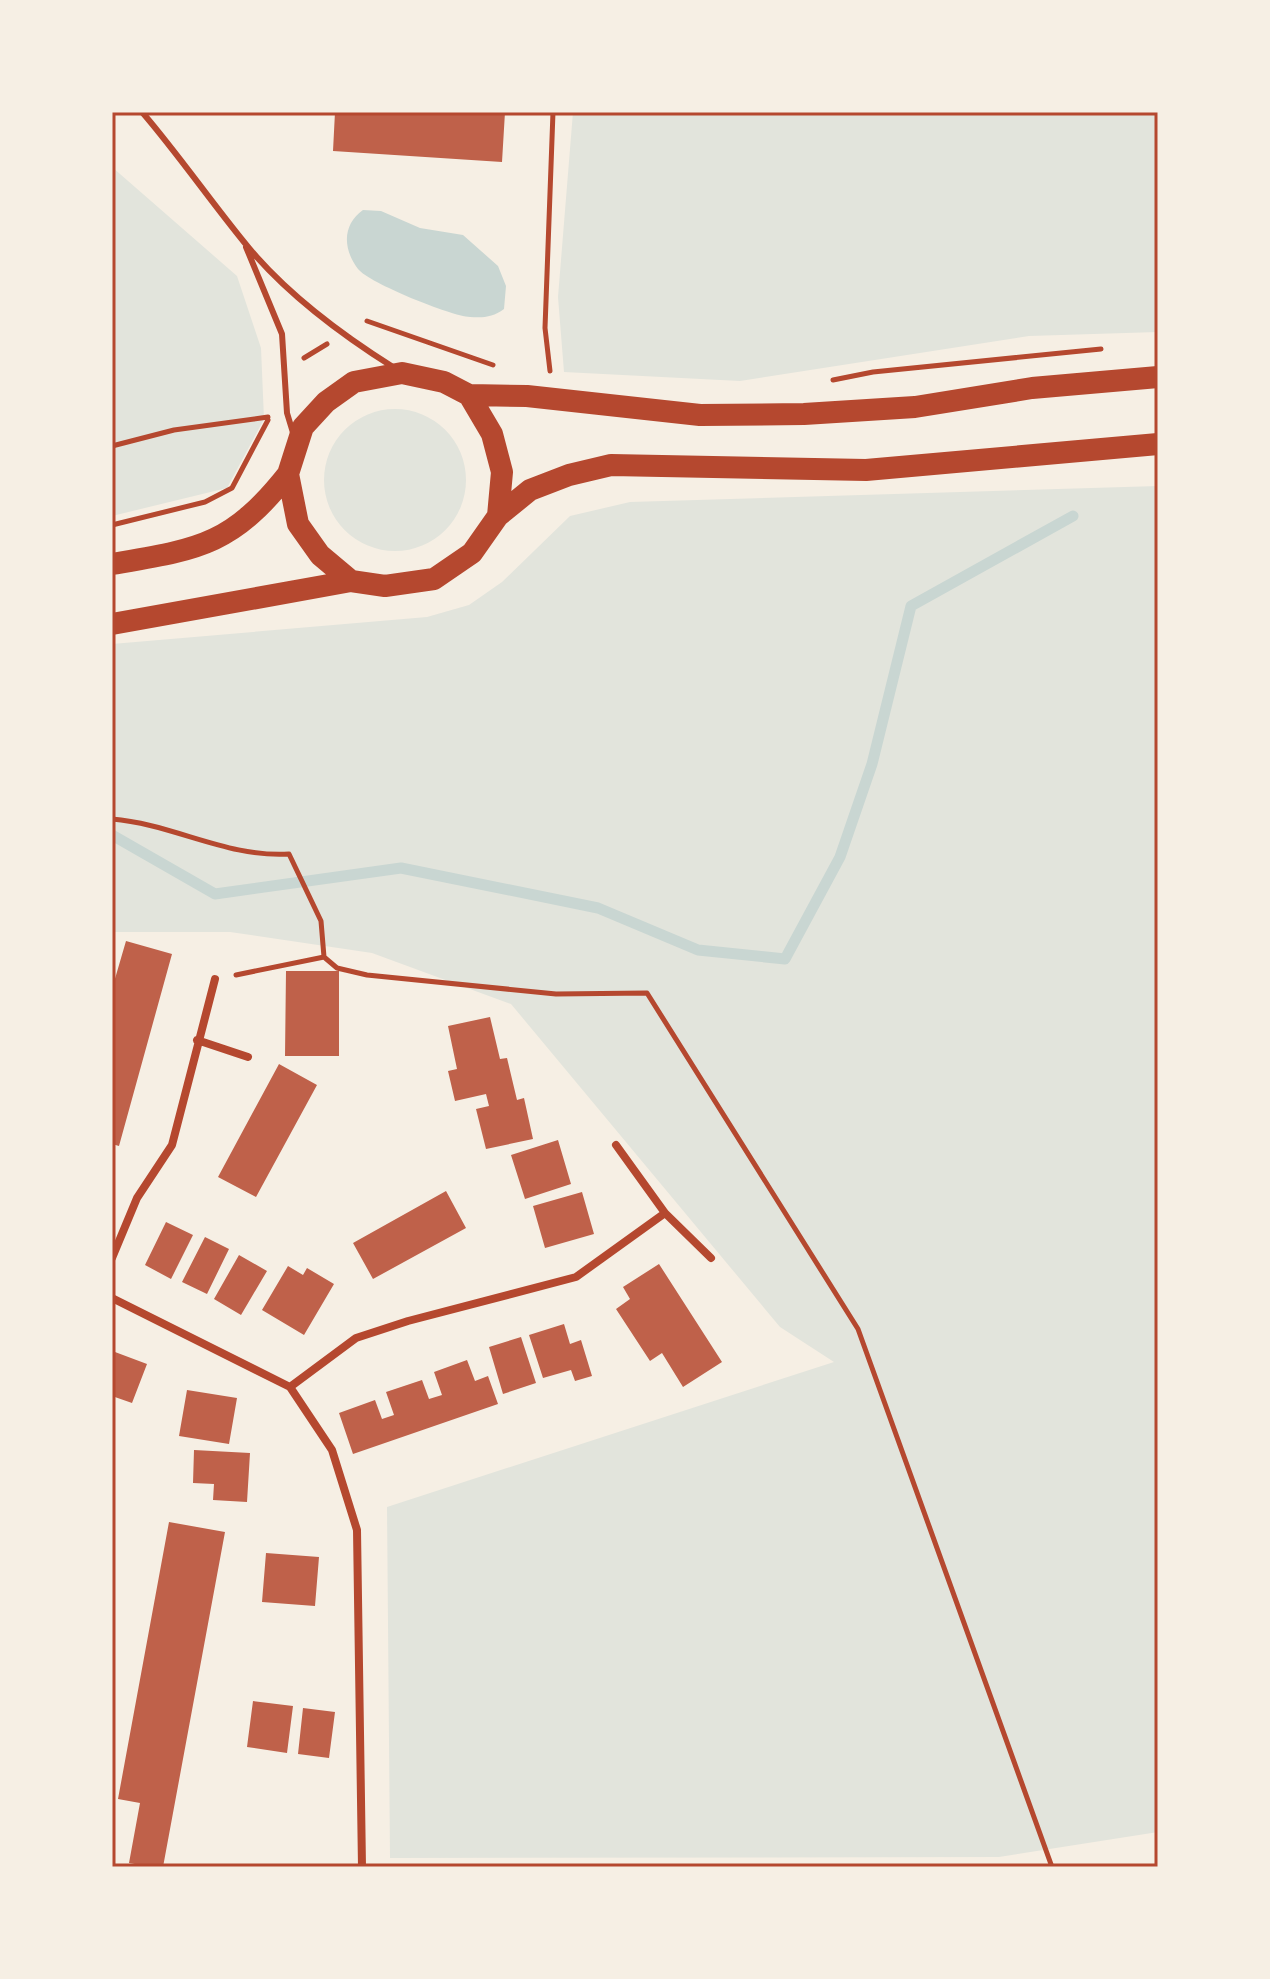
<svg xmlns="http://www.w3.org/2000/svg" width="1270" height="1979" viewBox="0 0 1270 1979" font-family="Bitter,serif">
<style>
.green{fill:#e2e4dc}
.water{fill:#c9d6d2}
.lines{fill:none;stroke-linecap:round;stroke-linejoin:round}
.stream{stroke:#c9d6d2;stroke-width:11}
.building{fill:#bf614a}
.path{stroke:#b5482f;stroke-width:5}
.service{stroke:#b5482f;stroke-width:6}
.minor{stroke:#b5482f;stroke-width:8}
.trunk{stroke:#b5482f;stroke-width:22}
.neatline{fill:none;stroke:#b5482f;stroke-width:3}
</style>
<rect width="100%" height="100%" fill="#f6efe4"/>
<!-- green -->
<path class="green" d="M 573,112 L 1158,112 L 1158,332 L 1029,336 L 740,381 L 564,372 L 558,297 Z
M 112,167 L 237,276 L 261,348 L 264,419 L 227,488 L 112,516 Z
M324 480a71 71 0 1 1 142 0a71 71 0 1 1-142 0Z
M 1158,486 L 1158,1832 L 999,1857 L 390,1858 L 387,1507 L 834,1362 L 780,1327 L 511,1004 L 372,953 L 230,932 L 112,932 L 112,644 L 427,617 L 469,605 L 502,582 L 570,516 L 630,502 Z"/>
<!-- water -->
<path class="water" d="M 363,210 L 381,211 L 420,228 L 463,235 L 498,266 L 506,286 L 504,309 C 493,317 484,318 470,317 C 451,316 369,283 358,269 C 342,248 343,224 363,210 Z"/>
<g class="lines">
<!-- stream -->
<path class="stream" d="M 112,835 L 215,894 L 401,868 L 598,908 L 698,950 L 785,959 L 840,857 L 872,764 L 911,606 L 1073,516"/>
</g>
<!-- building -->
<path class="building" d="M 335,112 L 505,112 L 502,162 L 333,151 Z
M 126,941 L 172,954 L 119,1146 L 112,1144 L 112,989 Z
M 286,971 L 339,971 L 339,1056 L 285,1056 Z
M 490,1017 L 500,1059 L 507,1058 L 517,1100 L 524,1098 L 533,1139 L 486,1149 L 476,1109 L 489,1106 L 486,1094 L 455,1101 L 448,1071 L 457,1069 L 448,1026 Z
M 279,1064 L 317,1085 L 256,1197 L 218,1177 Z
M 558,1140 L 571,1184 L 525,1199 L 511,1155 Z
M 446,1191 L 466,1228 L 373,1279 L 353,1243 Z
M 582,1192 L 594,1234 L 545,1248 L 533,1206 Z
M 166,1222 L 193,1235 L 171,1279 L 145,1265 Z
M 205,1237 L 229,1249 L 207,1294 L 182,1282 Z
M 239,1255 L 267,1271 L 241,1315 L 214,1299 Z
M 659,1264 L 722,1362 L 683,1387 L 662,1353 L 650,1361 L 616,1309 L 630,1299 L 623,1287 Z
M 288,1266 L 303,1275 L 307,1268 L 334,1284 L 304,1335 L 262,1310 Z
M 564,1324 L 570,1344 L 581,1340 L 592,1376 L 575,1381 L 571,1370 L 543,1378 L 529,1335 Z
M 521,1337 L 536,1383 L 503,1394 L 489,1347 Z
M 115,1352 L 147,1364 L 132,1403 L 112,1396 Z
M 467,1360 L 475,1381 L 488,1376 L 498,1404 L 353,1454 L 339,1413 L 375,1400 L 382,1419 L 394,1415 L 386,1392 L 422,1380 L 429,1399 L 442,1395 L 434,1372 Z
M 187,1390 L 237,1398 L 229,1444 L 179,1436 Z
M 194,1450 L 250,1453 L 247,1502 L 213,1500 L 214,1484 L 193,1483 Z
M 169,1522 L 225,1532 L 163,1867 L 152,1867 L 129,1863 L 140,1803 L 118,1799 Z
M 266,1553 L 319,1557 L 315,1606 L 262,1602 Z
M 253,1701 L 293,1706 L 287,1753 L 247,1747 Z
M 303,1708 L 335,1712 L 329,1758 L 298,1754 Z"/>
<g class="lines">
<!-- path -->
<path class="path" d="M 367,321 L 493,365
M 304,358 L 327,344
M 550,371 L 545,328 L 553,112
M 833,380 L 873,372 L 1101,349
M 112,446 L 174,430 L 268,417
M 112,525 L 205,502 L 232,488 L 268,420
M 112,819 C 173,824 228,858 289,854 L 321,921 L 324,957
M 236,975 L 324,957 L 337,968 L 367,975 L 556,994 L 647,993 L 858,1329 L 1052,1867"/>
<!-- service -->
<path class="service" d="M 142,112 C 178,154 209,199 244,242 C 284,292 339,333 393,367
M 246,247 L 282,334 L 287,413 L 294,436"/>
<!-- minor -->
<path class="minor" d="M 197,1040 L 248,1057
M 616,1145 L 665,1213 L 711,1258
M 112,1258 L 137,1198 L 172,1145 L 215,979
M 112,1298 L 290,1387 L 332,1450 L 357,1530 L 362,1867
M 290,1387 L 356,1338 L 408,1321 L 576,1277 L 665,1213"/>
<!-- trunk -->
<path class="trunk" d="M 402,373 L 444,382 L 469,395 L 492,434 L 502,472 L 498,516 L 472,553 L 434,579 L 385,586 L 351,581 L 320,555 L 298,524 L 288,474 L 303,427 L 326,402 L 354,382 Z
M 469,395 L 527,396 L 700,415 L 804,414 L 915,407 L 1032,388 L 1158,377
M 498,516 L 530,490 L 569,475 L 611,465 L 866,470 L 1158,444
M 112,564 C 199,549 231,546 288,474
M 112,624 L 351,581"/>
</g>
<!-- border -->
<rect width="1270" height="1979" fill="none" stroke="#f6efe4" stroke-width="228"/>
<rect x="114" y="114" width="1042" height="1751" class="neatline"/>
</svg>
